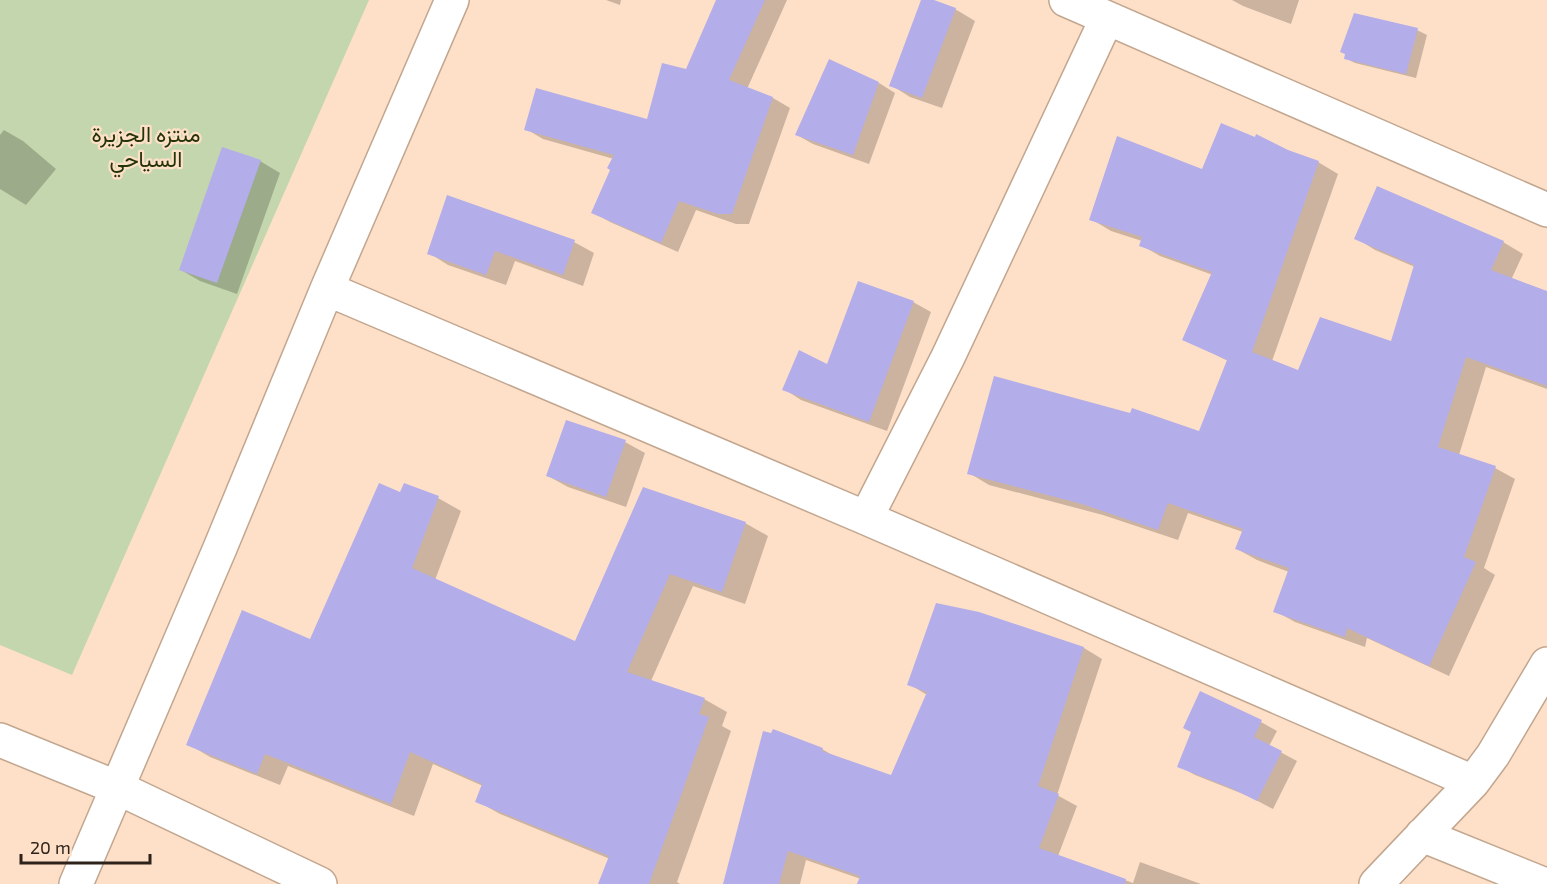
<svg xmlns="http://www.w3.org/2000/svg" width="1547" height="884" viewBox="0 0 1547 884" font-family="'Exo 2',Vazirmatn,sans-serif">
<style>
.green{fill:#c4d6ad}
.shadow{fill:#0003}
.building{fill:#b3adea}
.lines{fill:none;stroke-linecap:round;stroke-linejoin:round}
.minor-casing{stroke:#c2a68f;stroke-width:36}
.minor{stroke:#fff;stroke-width:33}
.labels{text-anchor:middle;dominant-baseline:central;stroke-width:4.5;stroke-linejoin:round;paint-order:stroke}
.park-label{font-size:22px;fill:#243406;stroke:#fee0c8}
</style>
<rect width="100%" height="100%" fill="#fee0c8"/>
<!-- green -->
<path class="green" d="M 0,0 L 369,0 L 72,675 L 0,645 Z"/>
<!-- shadow -->
<path class="shadow" d="M 606,0 L 621,0 L 620,5 Z
M 718,0 L 787,0 L 747,89 L 773,98 L 790,108 L 749,224 L 736,224 L 696,210 L 678,252 L 610,222 L 593,212 L 612,170 L 614,159 L 543,139 L 526,129 L 648,121 L 687,71 Z
M 922,0 L 930,0 L 955,9 L 975,21 L 942,108 L 910,97 L 891,85 Z
M 1232,0 L 1299,0 L 1291,24 L 1243,6 Z
M 1417,30 L 1427,35 L 1416,78 L 1355,63 L 1345,58 Z
M 879,83 L 895,93 L 869,164 L 813,144 L 797,135 Z
M 4,130 L 23,141 L 56,169 L 26,205 L 0,189 L 0,135 Z
M 1288,151 L 1318,162 L 1338,174 L 1272,361 L 1299,372 L 1392,343 L 1415,267 L 1375,250 L 1356,238 L 1503,242 L 1523,254 L 1511,280 L 1547,293 L 1547,389 L 1486,367 L 1459,455 L 1495,468 L 1515,479 L 1484,568 L 1495,575 L 1449,676 L 1367,638 L 1365,647 L 1295,622 L 1275,611 L 1289,572 L 1257,560 L 1237,549 L 1243,532 L 1188,513 L 1178,540 L 1103,515 L 989,485 L 969,473 L 1200,433 L 1228,361 L 1184,339 L 1213,275 L 1160,256 L 1141,245 L 1142,241 L 1111,231 L 1091,219 L 1203,171 Z
M 260,161 L 280,173 L 237,294 L 200,281 L 181,270 Z
M 574,242 L 594,253 L 583,286 L 515,261 L 506,285 L 448,265 L 429,253 Z
M 913,302 L 931,312 L 887,431 L 801,400 L 784,389 L 828,366 Z
M 625,442 L 645,453 L 626,507 L 568,487 L 548,476 Z
M 644,489 L 745,523 L 768,536 L 745,604 L 693,586 L 651,681 L 704,699 L 727,712 L 722,726 L 731,731 L 677,882 L 680,884 L 599,884 L 610,859 L 500,814 L 477,801 L 483,786 L 433,764 L 414,816 L 288,766 L 280,785 L 210,757 L 188,744 L 311,641 L 401,494 L 438,498 L 461,511 L 435,580 L 576,643 Z
M 979,613 L 1084,648 L 1102,659 L 1057,795 L 1077,806 L 1058,856 L 1133,883 L 1140,862 L 1201,884 L 859,884 L 861,879 L 806,860 L 800,884 L 725,884 L 822,749 L 839,759 L 892,776 L 927,695 L 909,684 Z
M 1261,722 L 1277,731 L 1269,746 L 1297,761 L 1273,809 L 1248,796 L 1195,775 L 1179,766 Z"/>
<!-- building -->
<path class="building" d="M 716,0 L 765,0 L 729,80 L 773,97 L 732,214 L 718,214 L 679,201 L 661,243 L 591,213 L 610,170 L 607,168 L 614,155 L 524,130 L 536,88 L 647,119 L 662,63 L 686,69 Z
M 921,0 L 934,0 L 956,8 L 922,98 L 889,86 Z
M 1354,13 L 1418,28 L 1406,74 L 1344,59 L 1345,54 L 1340,52 Z
M 829,59 L 879,82 L 853,155 L 795,135 Z
M 1221,123 L 1255,137 L 1256,134 L 1288,150 L 1319,161 L 1252,352 L 1298,370 L 1320,317 L 1391,341 L 1414,265 L 1354,239 L 1377,186 L 1504,241 L 1491,270 L 1547,291 L 1547,386 L 1466,357 L 1438,447 L 1496,466 L 1464,557 L 1476,562 L 1429,666 L 1347,628 L 1345,637 L 1273,612 L 1289,568 L 1235,549 L 1243,529 L 1168,503 L 1158,530 L 1082,504 L 967,474 L 994,376 L 1130,413 L 1132,408 L 1199,431 L 1227,360 L 1182,340 L 1212,272 L 1139,246 L 1142,237 L 1089,220 L 1117,136 L 1202,169 Z
M 222,147 L 261,160 L 217,283 L 179,270 Z
M 447,195 L 575,240 L 563,275 L 495,251 L 486,275 L 427,254 Z
M 858,281 L 914,301 L 869,422 L 782,390 L 799,350 L 827,364 Z
M 566,420 L 626,440 L 606,497 L 546,476 Z
M 379,483 L 400,492 L 404,483 L 439,496 L 412,568 L 575,641 L 643,487 L 746,522 L 722,592 L 670,574 L 627,672 L 705,698 L 699,714 L 709,717 L 649,884 L 598,884 L 609,856 L 475,802 L 482,784 L 410,752 L 391,804 L 265,754 L 257,774 L 186,745 L 242,610 L 310,639 Z
M 936,603 L 979,612 L 1084,647 L 1038,786 L 1059,794 L 1039,848 L 1126,879 L 1125,884 L 857,884 L 860,876 L 788,851 L 779,884 L 723,884 L 763,731 L 771,733 L 773,729 L 823,748 L 822,751 L 891,775 L 927,692 L 907,685 Z
M 1200,691 L 1262,720 L 1254,737 L 1282,751 L 1257,801 L 1231,788 L 1177,767 L 1191,732 L 1183,728 Z"/>
<g class="lines">
<!-- minor casing -->
<g class="minor-casing">
<path id="minor" d="M 1066,0 L 1547,210
M 327,289 L 866,518 L 1473,782
M 866,518 L 948,357 L 1107,18
M 0,740 L 118,788 L 320,884
M 1422,835 L 1543,884
M 76,884 L 220,548 L 327,289 L 452,0
M 1376,884 L 1473,782 L 1493,755 L 1547,664"/>
</g>
<!-- minor -->
<use href="#minor" class="minor"/>
</g>
<g class="labels">
<!-- park labels -->
<g class="park-label">
<text x="146" y="133">منتزه الجزيرة<tspan x="146" dy="25">السياحي</tspan></text>
</g>
</g>
<!-- scale -->
<path d="M21 854v9h129v-9" fill="none" stroke="#2e231a" stroke-width="3"/>
<text x="30" y="854" font-size="18" fill="#2e231a" stroke="#fee0c8" stroke-width="4.5" paint-order="stroke">20 m</text>
</svg>
